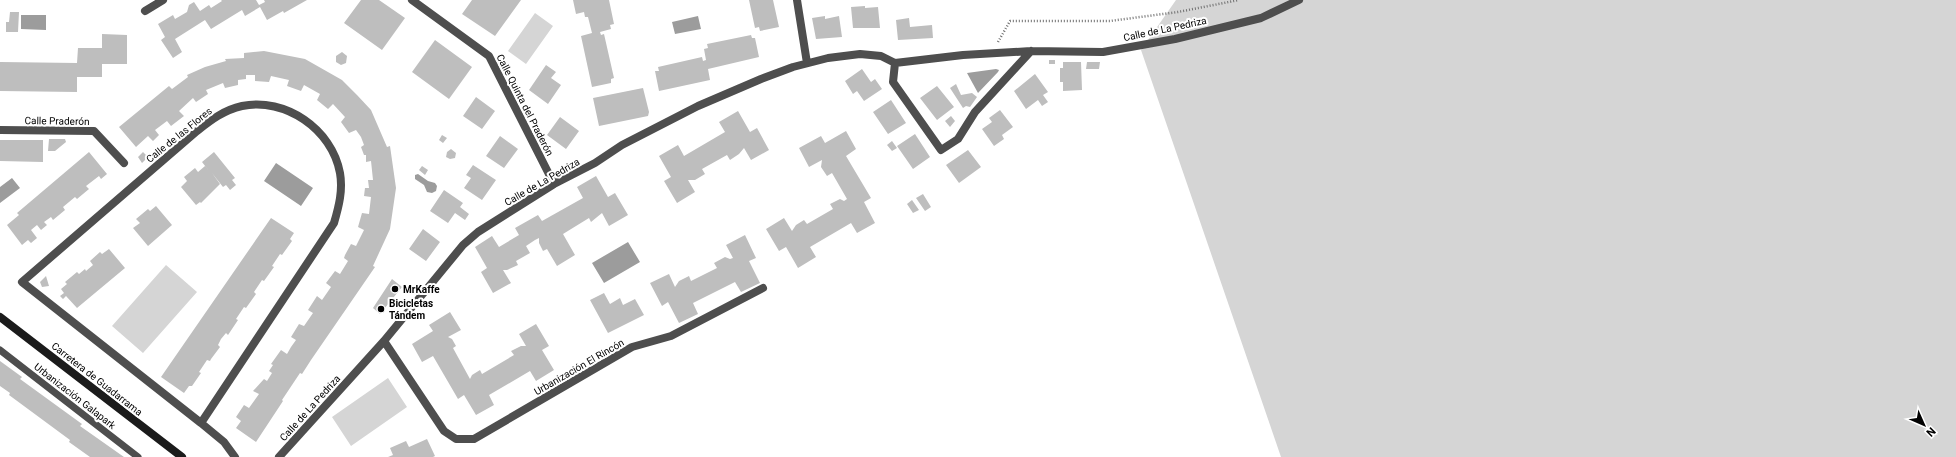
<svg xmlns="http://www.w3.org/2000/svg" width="1956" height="457" viewBox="0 0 1956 457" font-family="Roboto,sans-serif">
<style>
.green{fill:#d5d5d5}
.water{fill:#9c9c9c}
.building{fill:#bebebe}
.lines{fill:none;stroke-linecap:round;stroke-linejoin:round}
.path{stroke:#707070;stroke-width:2.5;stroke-dasharray:1 2;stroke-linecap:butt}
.service{stroke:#4e4e4e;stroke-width:7}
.minor{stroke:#4e4e4e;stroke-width:8}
.secondary{stroke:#1b1b1b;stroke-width:8}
.poi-dot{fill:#000;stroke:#fff;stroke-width:1.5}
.labels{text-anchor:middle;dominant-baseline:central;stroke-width:4;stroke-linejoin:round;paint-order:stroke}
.street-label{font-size:10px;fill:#000;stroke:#fff}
.poi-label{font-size:10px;font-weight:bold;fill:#000;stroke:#fff;text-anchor:start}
</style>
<rect width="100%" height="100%" fill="#fff"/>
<!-- green -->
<path class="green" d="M 1176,0 L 1956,0 L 1956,457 L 1281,457 L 1141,50 Z
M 535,13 L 553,26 L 526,64 L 508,51 Z
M 166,265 L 197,292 L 143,353 L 112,326 Z
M 388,378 L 407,407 L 351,446 L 332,417 Z"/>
<!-- water -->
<path class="water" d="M 21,15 L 46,15 L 46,30 L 21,29 Z
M 698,16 L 701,29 L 675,34 L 672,22 Z
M 996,69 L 999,70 L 998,72 L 978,93 L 967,73 Z
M 276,163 L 313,188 L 301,206 L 264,181 Z
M 418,174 L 428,181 L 435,183 L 437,186 L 436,191 L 432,193 L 427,192 L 424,185 L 415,179 L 415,175 Z
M 12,178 L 20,188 L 0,203 L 0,187 Z
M 628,242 L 640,262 L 604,283 L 592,263 Z"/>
<!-- building -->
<path class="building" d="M 221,0 L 256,0 L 259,5 L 265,2 L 264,0 L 307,0 L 284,13 L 283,11 L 267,20 L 260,7 L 245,16 L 242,10 L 211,29 L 205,20 L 175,39 L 182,52 L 173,58 L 161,40 L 165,37 L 158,24 L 173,15 L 175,19 L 187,12 L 189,5 L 194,2 L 200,11 L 209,5 L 211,8 L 222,1 Z
M 361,0 L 379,0 L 405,18 L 382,50 L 344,23 Z
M 472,0 L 521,0 L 495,36 L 462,14 Z
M 573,0 L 609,0 L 614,24 L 610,25 L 611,29 L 600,32 L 601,35 L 604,34 L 614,78 L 611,79 L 611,83 L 592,87 L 581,36 L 592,33 L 588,17 L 585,17 L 584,12 L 576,14 Z
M 749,0 L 773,0 L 779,27 L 760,31 L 759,27 L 755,28 Z
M 865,6 L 865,8 L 878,7 L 880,28 L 853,28 L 851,7 Z
M 10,12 L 19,12 L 18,32 L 6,32 L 6,22 L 9,22 Z
M 825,16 L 825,19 L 839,16 L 842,37 L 816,39 L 812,18 Z
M 909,18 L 910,27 L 932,25 L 933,38 L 898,40 L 896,20 Z
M 102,34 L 127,35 L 127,64 L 102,64 L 102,77 L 77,77 L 77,92 L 0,91 L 0,62 L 77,63 L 78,48 L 102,48 Z
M 751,35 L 752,38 L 755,38 L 759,57 L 708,69 L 710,80 L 659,91 L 655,71 L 659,71 L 658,67 L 702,57 L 703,61 L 706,60 L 704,49 L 708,48 L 707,44 Z
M 435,40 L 472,67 L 449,99 L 412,72 Z
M 264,51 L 305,59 L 342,80 L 357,95 L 371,110 L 387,147 L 390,146 L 396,188 L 390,229 L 373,266 L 375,267 L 311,360 L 302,374 L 300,373 L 282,400 L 283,401 L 256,442 L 236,428 L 241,421 L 236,417 L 244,405 L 249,408 L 259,394 L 253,391 L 264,379 L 267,381 L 272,373 L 269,371 L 273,365 L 271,364 L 281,350 L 287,354 L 291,347 L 296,340 L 291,337 L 299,324 L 304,326 L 313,313 L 308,310 L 317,296 L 322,300 L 331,287 L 326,283 L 335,271 L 340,274 L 348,261 L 344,258 L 345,255 L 351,244 L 356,246 L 364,230 L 358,227 L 362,213 L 369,214 L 371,197 L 364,196 L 365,188 L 369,188 L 368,180 L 373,180 L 371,161 L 366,162 L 366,155 L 364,155 L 361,147 L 364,145 L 361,137 L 356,130 L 349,133 L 341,122 L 345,117 L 333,104 L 328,109 L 317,100 L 320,94 L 304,85 L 301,91 L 287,86 L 289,80 L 271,76 L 269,82 L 255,81 L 255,75 L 246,75 L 246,79 L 238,80 L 238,85 L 225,88 L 223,83 L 206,90 L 208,94 L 196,102 L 193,98 L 179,111 L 184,116 L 171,126 L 167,121 L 155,130 L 159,135 L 153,141 L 148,136 L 136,147 L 119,127 L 169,86 L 172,89 L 188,77 L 187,75 L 205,67 L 226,61 L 225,59 L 244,58 L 244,53 Z
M 342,52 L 347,56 L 346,63 L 341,65 L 336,62 L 336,56 Z
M 1049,60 L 1055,60 L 1055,64 L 1049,64 Z
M 1063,62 L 1081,62 L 1082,90 L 1063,91 L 1063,82 L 1060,82 L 1060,68 L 1063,68 Z
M 1087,62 L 1100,62 L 1099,69 L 1086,69 Z
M 546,65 L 556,72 L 551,78 L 561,85 L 548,104 L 529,90 Z
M 862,69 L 871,82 L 875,79 L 882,89 L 864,101 L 857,91 L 853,94 L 845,81 Z
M 1035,74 L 1048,92 L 1043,95 L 1048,102 L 1042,106 L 1038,100 L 1026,109 L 1014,91 Z
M 956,84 L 961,95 L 972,93 L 977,97 L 970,107 L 966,106 L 963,108 L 950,88 Z
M 937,86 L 954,107 L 937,120 L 920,98 Z
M 643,88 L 649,112 L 648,116 L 599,126 L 593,98 Z
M 476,97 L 495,111 L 482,129 L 463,116 Z
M 891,100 L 906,123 L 888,134 L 873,112 Z
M 1000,110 L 1013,127 L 1002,135 L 1004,139 L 994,146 L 982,129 L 992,122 L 989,118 Z
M 738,111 L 750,132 L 757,128 L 769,150 L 751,160 L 744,148 L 739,154 L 730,160 L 727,155 L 702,169 L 705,174 L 695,180 L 688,180 L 695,192 L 677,203 L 664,181 L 671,177 L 659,156 L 678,145 L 684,156 L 725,132 L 719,122 Z
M 951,116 L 955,121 L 950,127 L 945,121 Z
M 560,117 L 579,131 L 566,149 L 547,135 Z
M 846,131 L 856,149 L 846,156 L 871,198 L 864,202 L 875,223 L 857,233 L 851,223 L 810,247 L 816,257 L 798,268 L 786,247 L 779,251 L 766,229 L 784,218 L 792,231 L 796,225 L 804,220 L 807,224 L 833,209 L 830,204 L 840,199 L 844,201 L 847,199 L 832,173 L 827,176 L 821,167 L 822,160 L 809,167 L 799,148 L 821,136 L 825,143 Z
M 915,134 L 930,157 L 913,169 L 897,146 Z
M 442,135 L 447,138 L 443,143 L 439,140 Z
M 500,136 L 518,149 L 504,168 L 486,156 Z
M 49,139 L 65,139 L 66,142 L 55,151 L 48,151 Z
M 0,140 L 43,140 L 43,162 L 0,161 Z
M 892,141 L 897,148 L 892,151 L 887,145 Z
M 451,149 L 456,153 L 455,158 L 450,159 L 446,157 L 447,152 Z
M 968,150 L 981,167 L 959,183 L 946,165 Z
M 89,152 L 107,174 L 101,179 L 99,176 L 86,186 L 89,189 L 77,199 L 75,197 L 63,207 L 65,210 L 53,220 L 51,217 L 44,222 L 47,225 L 41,230 L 37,225 L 31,230 L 37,238 L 31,243 L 28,240 L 22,245 L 7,225 L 19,215 L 17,213 Z
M 143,152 L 148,157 L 142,163 L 138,157 Z
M 214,152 L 235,178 L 232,180 L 236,185 L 230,190 L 226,185 L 223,187 L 212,173 L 220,184 L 201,203 L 200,202 L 196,205 L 181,187 L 187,181 L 184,177 L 195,168 L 198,172 L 205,166 L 209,171 L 202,162 Z
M 473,165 L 496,180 L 482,200 L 464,188 L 471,178 L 466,175 Z
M 422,166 L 428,170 L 425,175 L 419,170 Z
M 596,176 L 608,197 L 615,193 L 628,215 L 609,226 L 602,213 L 591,222 L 589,218 L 563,234 L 575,255 L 557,266 L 547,249 L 543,251 L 539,243 L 539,238 L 535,240 L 526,246 L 530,253 L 516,261 L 518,265 L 507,270 L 503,270 L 511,283 L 493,293 L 481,272 L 487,268 L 475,247 L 492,236 L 499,247 L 519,235 L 515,228 L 538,215 L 542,221 L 583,198 L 577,187 Z
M 444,190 L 463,203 L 460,207 L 469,214 L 465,220 L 455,213 L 448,223 L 430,211 Z
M 923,194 L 931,207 L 925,211 L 916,198 Z
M 912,200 L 919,210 L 913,213 L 907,204 Z
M 156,206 L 172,225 L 148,246 L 133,228 L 140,223 L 136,219 L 148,209 L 150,211 Z
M 271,218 L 294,233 L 290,239 L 292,241 L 282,255 L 280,254 L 272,266 L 274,267 L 264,281 L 262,280 L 254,292 L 256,294 L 246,308 L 244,307 L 236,319 L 238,320 L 228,335 L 226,333 L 221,339 L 218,345 L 220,347 L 211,359 L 210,361 L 207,360 L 199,372 L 201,373 L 192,386 L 189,386 L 184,393 L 161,377 Z
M 423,229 L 440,242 L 426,261 L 409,249 Z
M 745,235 L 756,258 L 749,261 L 760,283 L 741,292 L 735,282 L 693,303 L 698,314 L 679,323 L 668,302 L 662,306 L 650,283 L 669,274 L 675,287 L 679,281 L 689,276 L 691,281 L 717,268 L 714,263 L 725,257 L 730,259 L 733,258 L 726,245 Z
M 109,249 L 125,268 L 77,308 L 66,296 L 63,299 L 60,296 L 64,293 L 61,289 L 67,284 L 65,282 L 77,272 L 79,274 L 85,269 L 86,271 L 93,265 L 90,261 L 100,252 L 102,254 Z
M 46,276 L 49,286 L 42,287 L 40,282 Z
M 392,279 L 402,287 L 380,314 L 373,308 Z
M 604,293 L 610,304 L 620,298 L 623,305 L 635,299 L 644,315 L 608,333 L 590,300 Z
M 450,312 L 461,330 L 448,337 L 452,339 L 456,346 L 453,348 L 470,379 L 472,375 L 480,370 L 482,374 L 514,355 L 511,351 L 521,346 L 526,346 L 519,334 L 536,324 L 549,346 L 542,350 L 554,370 L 536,381 L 530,371 L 489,395 L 494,405 L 476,415 L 464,395 L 458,399 L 433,356 L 422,362 L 412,344 L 433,331 L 429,325 Z
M 0,361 L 22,377 L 20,379 L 82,424 L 80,426 L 124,457 L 90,457 L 69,442 L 70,440 L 9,395 L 10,393 L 0,386 Z
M 427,439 L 435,456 L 433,457 L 388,457 L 393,455 L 390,448 L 406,441 L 409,447 Z"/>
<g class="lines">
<!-- path -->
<path class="path" d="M 998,42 L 1010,21 L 1110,21 L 1178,12 L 1239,0"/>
<!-- service -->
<path class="service" d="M 0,350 L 138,457"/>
<!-- minor -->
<path class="minor" d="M 412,0 L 489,56 L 554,184
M 797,0 L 807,63
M 145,11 L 163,0
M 895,63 L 893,82 L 941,150 L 958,139 L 975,112 L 1031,51
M 0,130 L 94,131 L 124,163
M 384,341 L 444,431 L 456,439 L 474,439 L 632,347 L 671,336 L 763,288
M 201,423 L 334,223 C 339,206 343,190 340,173 C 332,129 285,97 242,106 C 224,110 211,120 197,131 L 22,282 L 201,423 L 224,442 L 235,457
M 279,457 L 384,341 L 463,245 L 478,232 L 554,184 L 595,163 L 622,145 L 698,106 L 761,79 L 793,67 L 828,58 L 860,54 L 881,56 L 895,63 L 963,55 L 1031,51 L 1103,52 L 1175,39 L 1261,18 L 1299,0"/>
<!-- secondary -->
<path class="secondary" d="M 0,317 L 182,457"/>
</g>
<!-- markers -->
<g class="poi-dot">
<circle cx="395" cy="289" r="4"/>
<circle cx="381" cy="309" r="4"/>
</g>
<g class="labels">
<!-- street labels -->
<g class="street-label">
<text transform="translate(1165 29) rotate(-12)">Calle de La Pedriza</text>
<text transform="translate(525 105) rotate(63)">Calle Quinta del Praderón</text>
<text transform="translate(57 121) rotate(1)">Calle Praderón</text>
<text transform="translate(179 135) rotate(-39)">Calle de las Flores</text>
<text transform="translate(542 182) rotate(-30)">Calle de La Pedriza</text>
<text transform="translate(579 367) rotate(-30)">Urbanización El Rincón</text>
<text transform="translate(97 379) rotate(38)">Carretera de Guadarrama</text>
<text transform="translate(75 396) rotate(38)">Urbanización Galapark</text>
<text transform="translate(310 408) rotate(-48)">Calle de La Pedriza</text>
</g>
<!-- poi labels -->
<g class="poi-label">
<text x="403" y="289">MrKaffe</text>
<text x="389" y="303">Bicicletas<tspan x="389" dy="12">Tándem</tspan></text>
</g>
</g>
<!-- north arrow -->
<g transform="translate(1924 425) rotate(135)" stroke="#ffffff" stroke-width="3" paint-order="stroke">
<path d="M0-3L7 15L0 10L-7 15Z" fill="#000000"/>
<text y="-6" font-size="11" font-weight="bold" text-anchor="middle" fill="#000000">N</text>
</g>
</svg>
